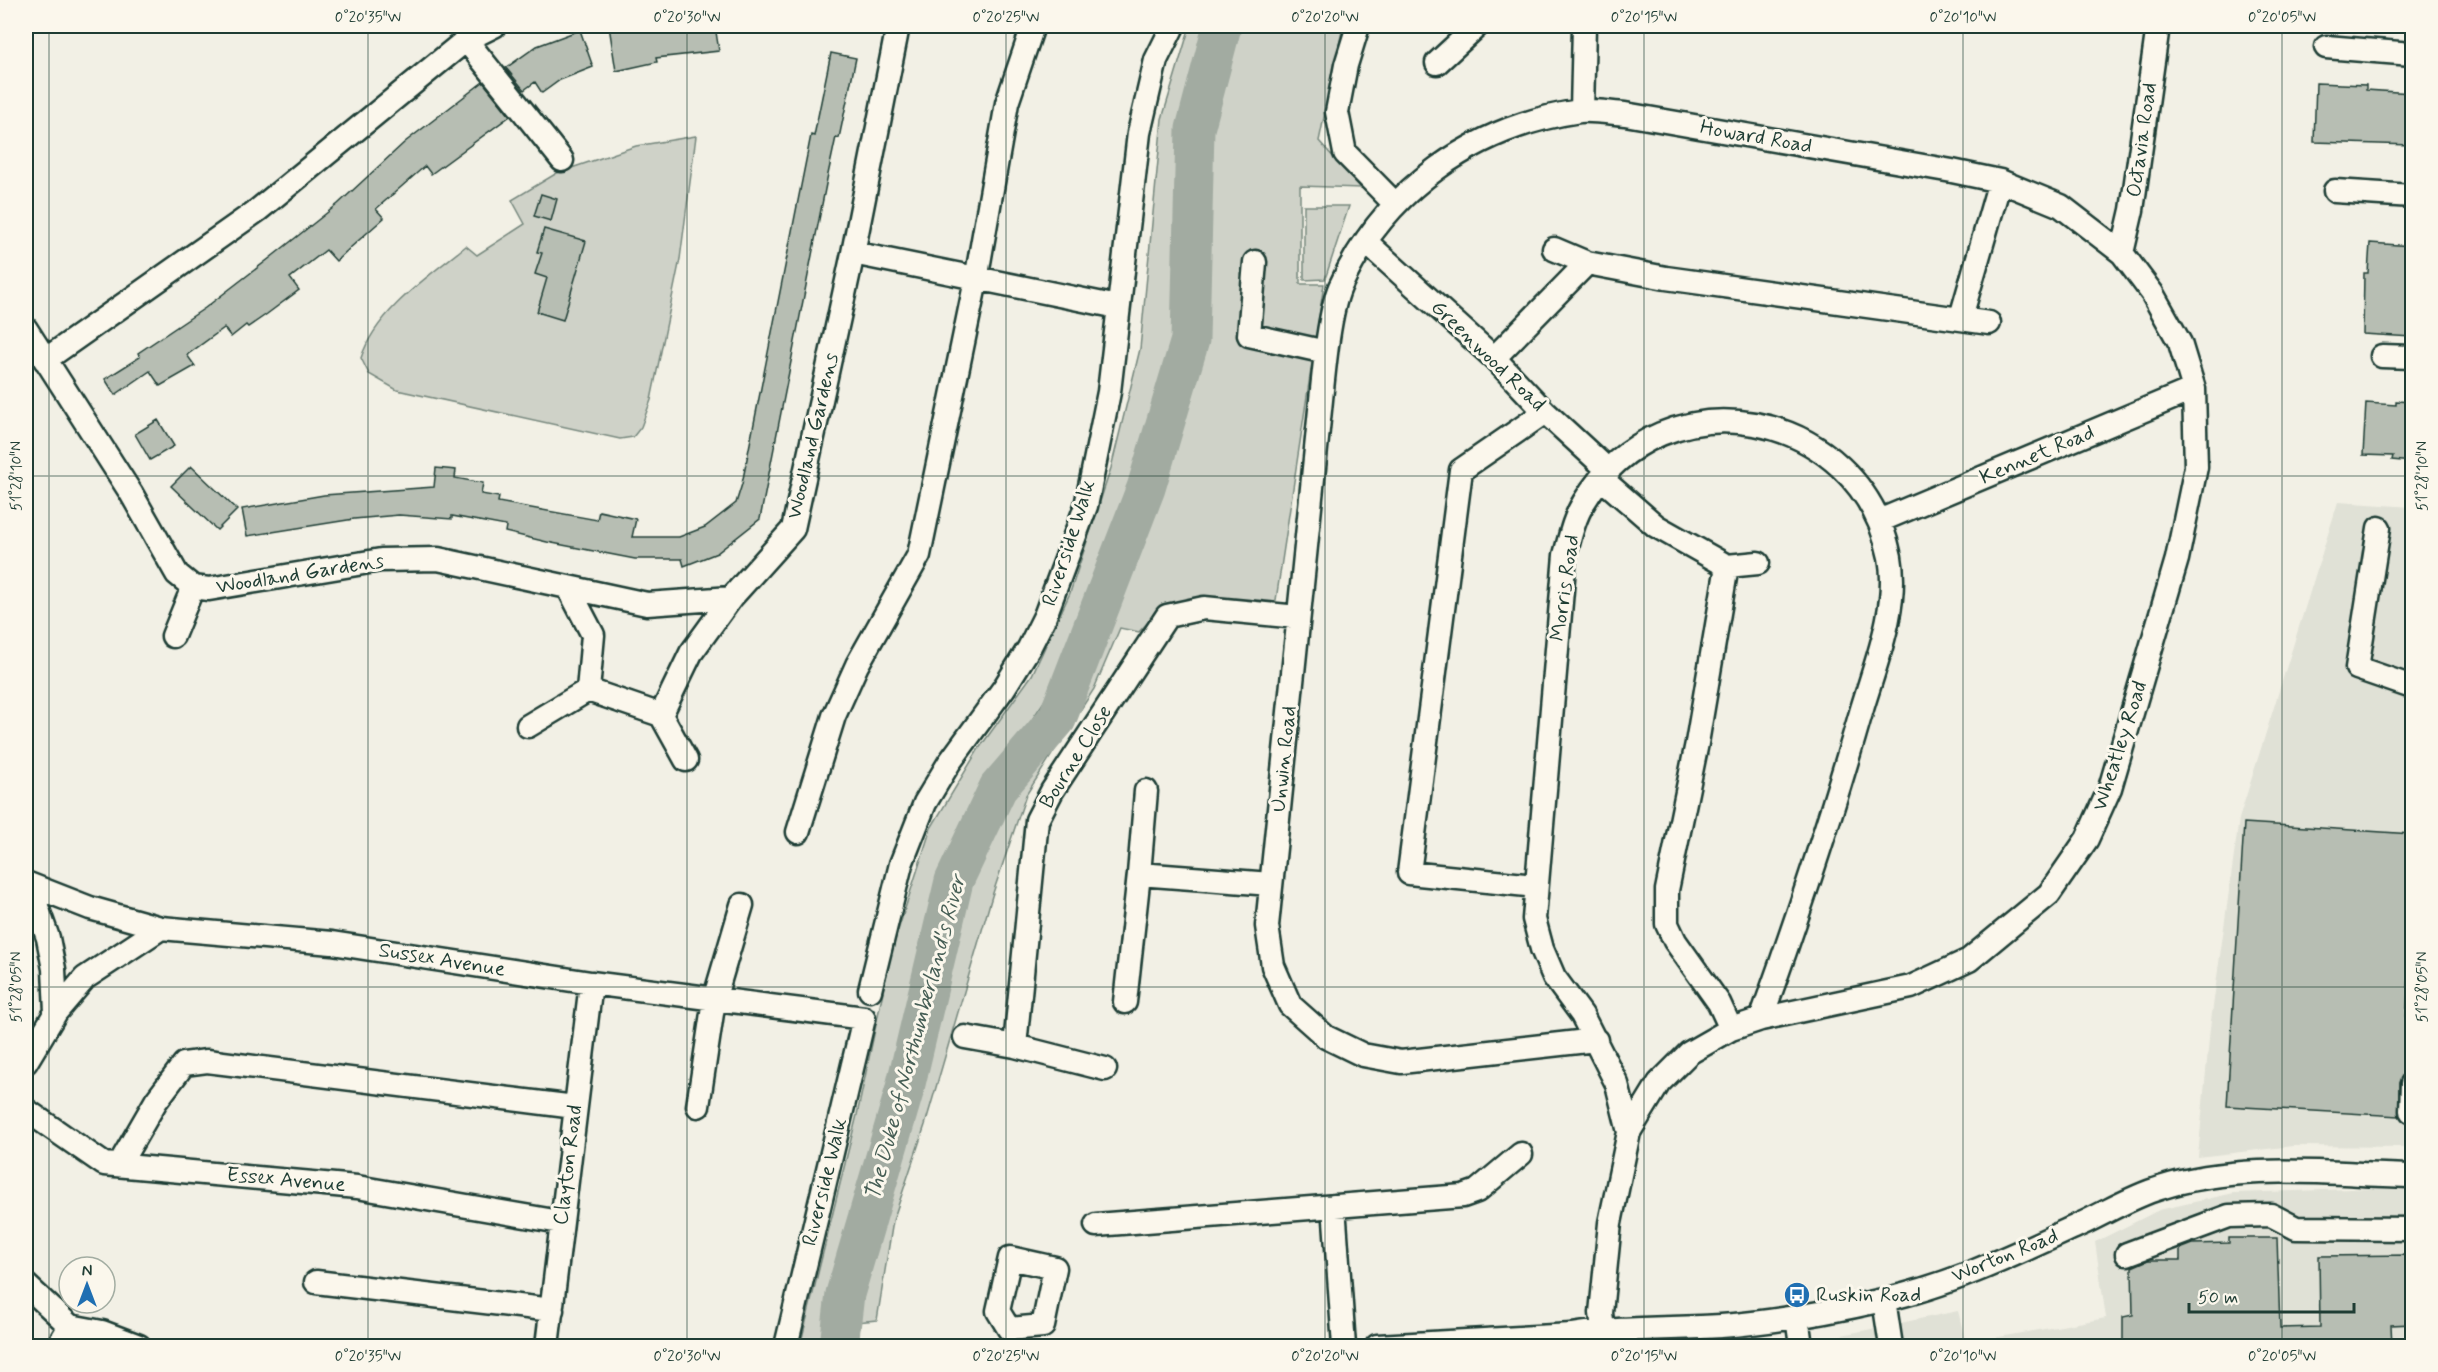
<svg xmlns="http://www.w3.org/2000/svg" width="2438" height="1372" viewBox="0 0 2438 1372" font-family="Mynerve,sans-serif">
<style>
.built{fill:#e0e1d6}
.green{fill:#cfd2c8;stroke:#77887e;stroke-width:1.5}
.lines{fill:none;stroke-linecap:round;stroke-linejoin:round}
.river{stroke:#a2aba1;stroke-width:39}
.building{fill:#b7beb3;stroke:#1f3d34;stroke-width:1.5}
.minor-casing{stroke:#1f3d34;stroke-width:27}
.minor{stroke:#fbf7ec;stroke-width:22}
.ticks{fill:none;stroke:#1f3d34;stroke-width:1.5;stroke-opacity:0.45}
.labels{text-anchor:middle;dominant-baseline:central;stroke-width:6;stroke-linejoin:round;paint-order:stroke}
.street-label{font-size:21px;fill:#1f3d34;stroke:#fbf7ec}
.poi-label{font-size:21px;fill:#1f3d34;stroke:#fbf7ec;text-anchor:start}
.water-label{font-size:22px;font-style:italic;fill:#465e55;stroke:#fbf7ec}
.neatline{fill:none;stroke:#1f3d34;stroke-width:2}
.ticks-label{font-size:15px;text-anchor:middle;fill:#1f3d34}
</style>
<rect width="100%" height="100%" fill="#f2f0e5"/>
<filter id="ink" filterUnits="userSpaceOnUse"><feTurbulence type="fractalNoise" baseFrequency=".0167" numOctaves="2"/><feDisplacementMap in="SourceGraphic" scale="12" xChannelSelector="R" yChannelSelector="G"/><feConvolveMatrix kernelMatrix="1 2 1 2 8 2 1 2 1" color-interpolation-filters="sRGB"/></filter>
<g filter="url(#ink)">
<!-- built -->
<path class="built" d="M 2338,502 L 2412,507 L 2412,1147 L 2293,1146 L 2198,1157 L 2210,1028 L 2239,819 Z
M 2380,1188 L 2412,1190 L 2412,1346 L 1789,1346 L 1958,1311 L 1966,1343 L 2106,1318 L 2095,1242 L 2159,1210 L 2234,1193 Z"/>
<!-- green -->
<path class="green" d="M 1190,26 L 1213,26 L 1185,132 L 1184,302 L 1170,367 L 1102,576 L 1060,677 L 997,773 L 945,869 L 906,1044 L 842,1275 L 828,1346 L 800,1346 L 857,1115 L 892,949 L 931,828 L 978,750 L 1032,675 L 1070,593 L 1111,468 L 1140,349 L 1162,119 Z
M 1232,26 L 1343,26 L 1319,141 L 1361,188 L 1300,186 L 1300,284 L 1324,284 L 1276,600 L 1272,607 L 1160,609 L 1139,632 L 1120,628 L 1094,689 L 1026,795 L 992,896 L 925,1125 L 893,1221 L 877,1320 L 856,1322 L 860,1283 L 969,880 L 1000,803 L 1036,753 L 1068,718 L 1107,624 L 1189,389 L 1200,340 L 1204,141 Z
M 696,136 L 680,259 L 651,400 L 641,427 L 633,437 L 620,439 L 397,390 L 369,374 L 361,358 C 376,311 429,276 466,246 L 477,255 L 525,224 L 512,200 L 557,173 L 636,146 Z
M 1304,206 L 1349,206 L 1325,279 L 1304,280 Z"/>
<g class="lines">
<!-- river -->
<path class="river" d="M 839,1346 L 845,1294 L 904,1092 L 954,881 L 998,788 L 1057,719 L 1146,488 L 1190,340 L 1195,129 L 1222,26"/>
</g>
<!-- building -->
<path class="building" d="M 609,26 L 715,26 L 719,51 L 656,58 L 657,62 L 616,71 Z
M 580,30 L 593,67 L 560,80 L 542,93 L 535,82 L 524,90 L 506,68 L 537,46 Z
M 831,53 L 856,58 L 839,138 L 836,137 L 827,179 L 760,519 L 717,553 L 684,566 L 682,559 L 635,559 L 547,542 L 505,532 L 506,526 L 452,516 L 452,519 L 399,515 L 354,519 L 247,536 L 242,509 L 324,495 L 434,487 L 436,468 L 456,470 L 455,478 L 483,483 L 481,494 L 499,497 L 498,502 L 597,520 L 599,511 L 636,519 L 632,537 L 679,537 L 705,527 L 736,503 L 742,484 L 811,135 L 814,136 Z
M 483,82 L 510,116 L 431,174 L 425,166 L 376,209 L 384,218 L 350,248 L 336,261 L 326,250 L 290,278 L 299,290 L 267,314 L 248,327 L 246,325 L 231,337 L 224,328 L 187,355 L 195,366 L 160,386 L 150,371 L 115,395 L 105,379 L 140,357 L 138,353 L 205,308 L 270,258 L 338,204 L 405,142 Z
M 2316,83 L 2366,85 L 2366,90 L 2412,93 L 2412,145 L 2314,142 Z
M 541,194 L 557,199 L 551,221 L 534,216 Z
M 544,229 L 586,241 L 563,320 L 537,312 L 547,278 L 535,274 L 542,253 L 537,252 Z
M 2370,243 L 2412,246 L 2412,337 L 2363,334 L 2364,273 L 2368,273 Z
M 2396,401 L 2412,402 L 2412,462 L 2392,460 L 2393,456 L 2363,455 L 2366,403 L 2396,405 Z
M 158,420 L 174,446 L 150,460 L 135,434 Z
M 191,466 L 237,510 L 217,530 L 171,486 Z
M 2244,823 L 2412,834 L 2412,923 L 2403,1074 L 2399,1083 L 2399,1116 L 2227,1106 Z
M 2229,1238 L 2277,1238 L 2280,1328 L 2320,1327 L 2319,1256 L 2411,1255 L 2412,1324 L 2391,1325 L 2392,1347 L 2123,1347 L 2123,1317 L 2133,1315 L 2132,1267 L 2148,1260 L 2180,1260 L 2180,1249 L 2193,1244 L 2229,1243 Z"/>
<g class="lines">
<!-- minor casing -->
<g class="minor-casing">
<path id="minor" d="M 1358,26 L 1346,65 L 1337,112 L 1345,153 L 1395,204
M 466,40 L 562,160
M 2326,47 L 2412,54
M 1437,63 L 1477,26
M 1582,111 L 1584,26
M 2335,191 L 2412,196
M 1366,242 L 1494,358 L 1545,412 L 1609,471
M 1554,249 L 1587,263 L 1666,278 L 1989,323
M 853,253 L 898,26
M 2122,253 L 2132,210 L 2158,26
M 1255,262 L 1249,335 L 1326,352
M 1961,317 L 2000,181
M 26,329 L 131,493 L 177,574 L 193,587 L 209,589 L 381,560 L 438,559 L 568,587 L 593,635 L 588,690 L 528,726
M 2382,356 L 2412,357
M 1494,358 L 1587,263
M 45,360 L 258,210 L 466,40 L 494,26
M 1602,479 L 1656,526 L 1727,566 L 1758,563
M 1879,521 L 2194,389
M 2379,528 L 2357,668 L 2412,687
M 1727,566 L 1697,743 L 1667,890 L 1667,924 L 1675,941 L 1719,1003 L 1731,1029
M 568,587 L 647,604 L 731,598
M 173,636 L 193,587
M 588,690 L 661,715 L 691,653 L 731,598 L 793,529 L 853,253 L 1118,307
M 661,715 L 686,760
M 1146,791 L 1139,874 L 1271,884
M 798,832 L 834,716 L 857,665 L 919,555 L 976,280 L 1007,103 L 1033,26
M 26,883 L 90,908 L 161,928 L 332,943 L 591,983 L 864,1018 L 786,1346
M 1535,886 L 1409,873 L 1461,470 L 1545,412
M 30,887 L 48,938 L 54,969 L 56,1012
M 870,990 L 901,864 L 925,803 L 949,763 L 1004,688 L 1029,648 L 1045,616 L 1086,506 L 1109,392 L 1139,133 L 1156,60 L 1173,26
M 1125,1002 L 1139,874
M 965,1037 L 1015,1046
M 1596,1040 L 1401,1062 L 1363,1055 L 1326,1037 L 1290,1005 L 1273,966 L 1267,926 L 1321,400 C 1324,370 1329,313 1340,287 C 1384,190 1475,126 1580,111 C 1594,110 1611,113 1625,114 L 1952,171 L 2000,181 L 2061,206 L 2122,253 L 2152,293 L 2180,343 L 2194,389 L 2196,467 L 2177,559 L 2110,788 L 2087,839 L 2049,894 L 1969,960 L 1911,987 L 1761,1019 L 1731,1029 L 1689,1053 L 1659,1083 L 1629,1132
M 26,1062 L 56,1012 L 85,978 L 161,928
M 1105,1069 L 1015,1046 L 1037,820 L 1052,791 L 1167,616 L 1204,608 L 1298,617
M 698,1106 L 714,1000 L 742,905
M 26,1110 L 104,1164 L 357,1187 L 560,1222
M 2411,1111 L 2412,1084
M 119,1165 L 156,1101 L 184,1064 L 207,1061 L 575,1107
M 1334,1206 L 1344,1346
M 1096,1225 L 1463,1196 L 1477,1191 L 1521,1154
M 2127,1254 L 2229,1216 L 2271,1215 L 2296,1228 L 2412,1229
M 1010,1258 L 1055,1268 L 1043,1326 L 1009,1329 L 998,1311 Z
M 316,1282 L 552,1310
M 26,1285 L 70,1326
M 1884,1300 L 1891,1346
M 1797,1317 L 1801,1346
M 70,1326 L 102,1332 L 139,1346
M 1603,1330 L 1601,1313 L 1610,1223 L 1629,1132 L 1617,1084 L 1582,1015 L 1554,977 L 1542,949 L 1534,919 L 1565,555 C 1570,537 1574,518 1584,502 C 1663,370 1860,408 1890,557 C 1899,606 1876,662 1862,709 C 1832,814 1798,917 1761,1019
M 58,1346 L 70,1326
M 547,1346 L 591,983
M 1377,1346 L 1572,1335 C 1621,1327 1672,1329 1721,1326 C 1775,1322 1830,1312 1883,1300 C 1952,1285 2018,1253 2081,1224 C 2107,1212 2133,1196 2160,1188 C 2240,1162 2330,1174 2412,1176"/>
</g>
<!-- minor -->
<use href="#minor" class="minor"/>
</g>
</g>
<!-- ticks -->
<path class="ticks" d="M 49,26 L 49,1346M 368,26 L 368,1346M 687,26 L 687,1346M 1006,26 L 1006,1346M 1325,26 L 1325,1346M 1644,26 L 1644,1346M 1963,26 L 1963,1346M 2282,26 L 2282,1346M 26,476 L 2412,476M 26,987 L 2412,987"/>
<!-- icons -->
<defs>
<g id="bus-disc" transform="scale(1.35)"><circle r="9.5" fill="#1f6fb2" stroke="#fbf7ec"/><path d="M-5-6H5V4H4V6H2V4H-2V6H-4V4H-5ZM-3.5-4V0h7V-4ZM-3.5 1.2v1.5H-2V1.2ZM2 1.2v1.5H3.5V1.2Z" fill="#fff"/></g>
</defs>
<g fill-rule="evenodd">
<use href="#bus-disc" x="1797" y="1295"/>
</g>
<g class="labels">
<!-- street labels -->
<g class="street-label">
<text transform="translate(1756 137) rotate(10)">Howard Road</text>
<text transform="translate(2142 140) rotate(-82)">Octavia Road</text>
<text transform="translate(1488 356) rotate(44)">Greenwood Road</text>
<text transform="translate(813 436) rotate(-77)">Woodland Gardens</text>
<text transform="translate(2037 455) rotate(-23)">Kennet Road</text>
<text transform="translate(1069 543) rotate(-72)">Riverside Walk</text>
<text transform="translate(300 574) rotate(-9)">Woodland Gardens</text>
<text transform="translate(1565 588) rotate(-82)">Morris Road</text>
<text transform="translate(2120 746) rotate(-72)">Wheatley Road</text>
<text transform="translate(1076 757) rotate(-58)">Bourne Close</text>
<text transform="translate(1284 759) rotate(-84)">Unwin Road</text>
<text transform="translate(442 960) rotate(9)">Sussex Avenue</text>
<text transform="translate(568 1165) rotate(-83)">Clayton Road</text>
<text transform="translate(286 1180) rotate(5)">Essex Avenue</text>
<text transform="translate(825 1182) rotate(-76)">Riverside Walk</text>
<text transform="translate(2005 1256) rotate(-22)">Worton Road</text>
</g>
<!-- poi labels -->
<g class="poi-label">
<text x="1816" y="1295">Ruskin Road</text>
</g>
<!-- water labels -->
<g class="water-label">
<text transform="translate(916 1038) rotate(-75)">The Duke of Northumberland's River</text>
</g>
</g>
<!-- margin -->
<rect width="2438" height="1372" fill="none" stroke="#fbf7ec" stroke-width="66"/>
<!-- north arrow -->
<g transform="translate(87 1285)"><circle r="28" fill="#fbf7ec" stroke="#a3ada2" stroke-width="1.5"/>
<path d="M0-4.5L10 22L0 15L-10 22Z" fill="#1f6fb2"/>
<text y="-9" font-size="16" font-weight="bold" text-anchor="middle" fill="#1f3d34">N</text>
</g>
<!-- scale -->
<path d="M2189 1303v9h165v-9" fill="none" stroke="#1f3d34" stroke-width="3"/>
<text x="2198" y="1303" font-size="18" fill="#1f3d34" stroke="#fbf7ec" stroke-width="4.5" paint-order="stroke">50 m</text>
<rect x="33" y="33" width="2372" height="1306" class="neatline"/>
<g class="ticks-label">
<text x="368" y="22">0°20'35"W</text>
<text x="687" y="22">0°20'30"W</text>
<text x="1006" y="22">0°20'25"W</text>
<text x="1325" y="22">0°20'20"W</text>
<text x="1644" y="22">0°20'15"W</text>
<text x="1963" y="22">0°20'10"W</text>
<text x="2282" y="22">0°20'05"W</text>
<text transform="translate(16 476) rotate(-90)" y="5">51°28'10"N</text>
<text transform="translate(2422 476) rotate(-90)" y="5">51°28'10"N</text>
<text transform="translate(16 987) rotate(-90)" y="5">51°28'05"N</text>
<text transform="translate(2422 987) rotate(-90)" y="5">51°28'05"N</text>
<text x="368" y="1361">0°20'35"W</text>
<text x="687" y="1361">0°20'30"W</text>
<text x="1006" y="1361">0°20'25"W</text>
<text x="1325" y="1361">0°20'20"W</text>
<text x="1644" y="1361">0°20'15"W</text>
<text x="1963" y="1361">0°20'10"W</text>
<text x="2282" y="1361">0°20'05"W</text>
</g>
</svg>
